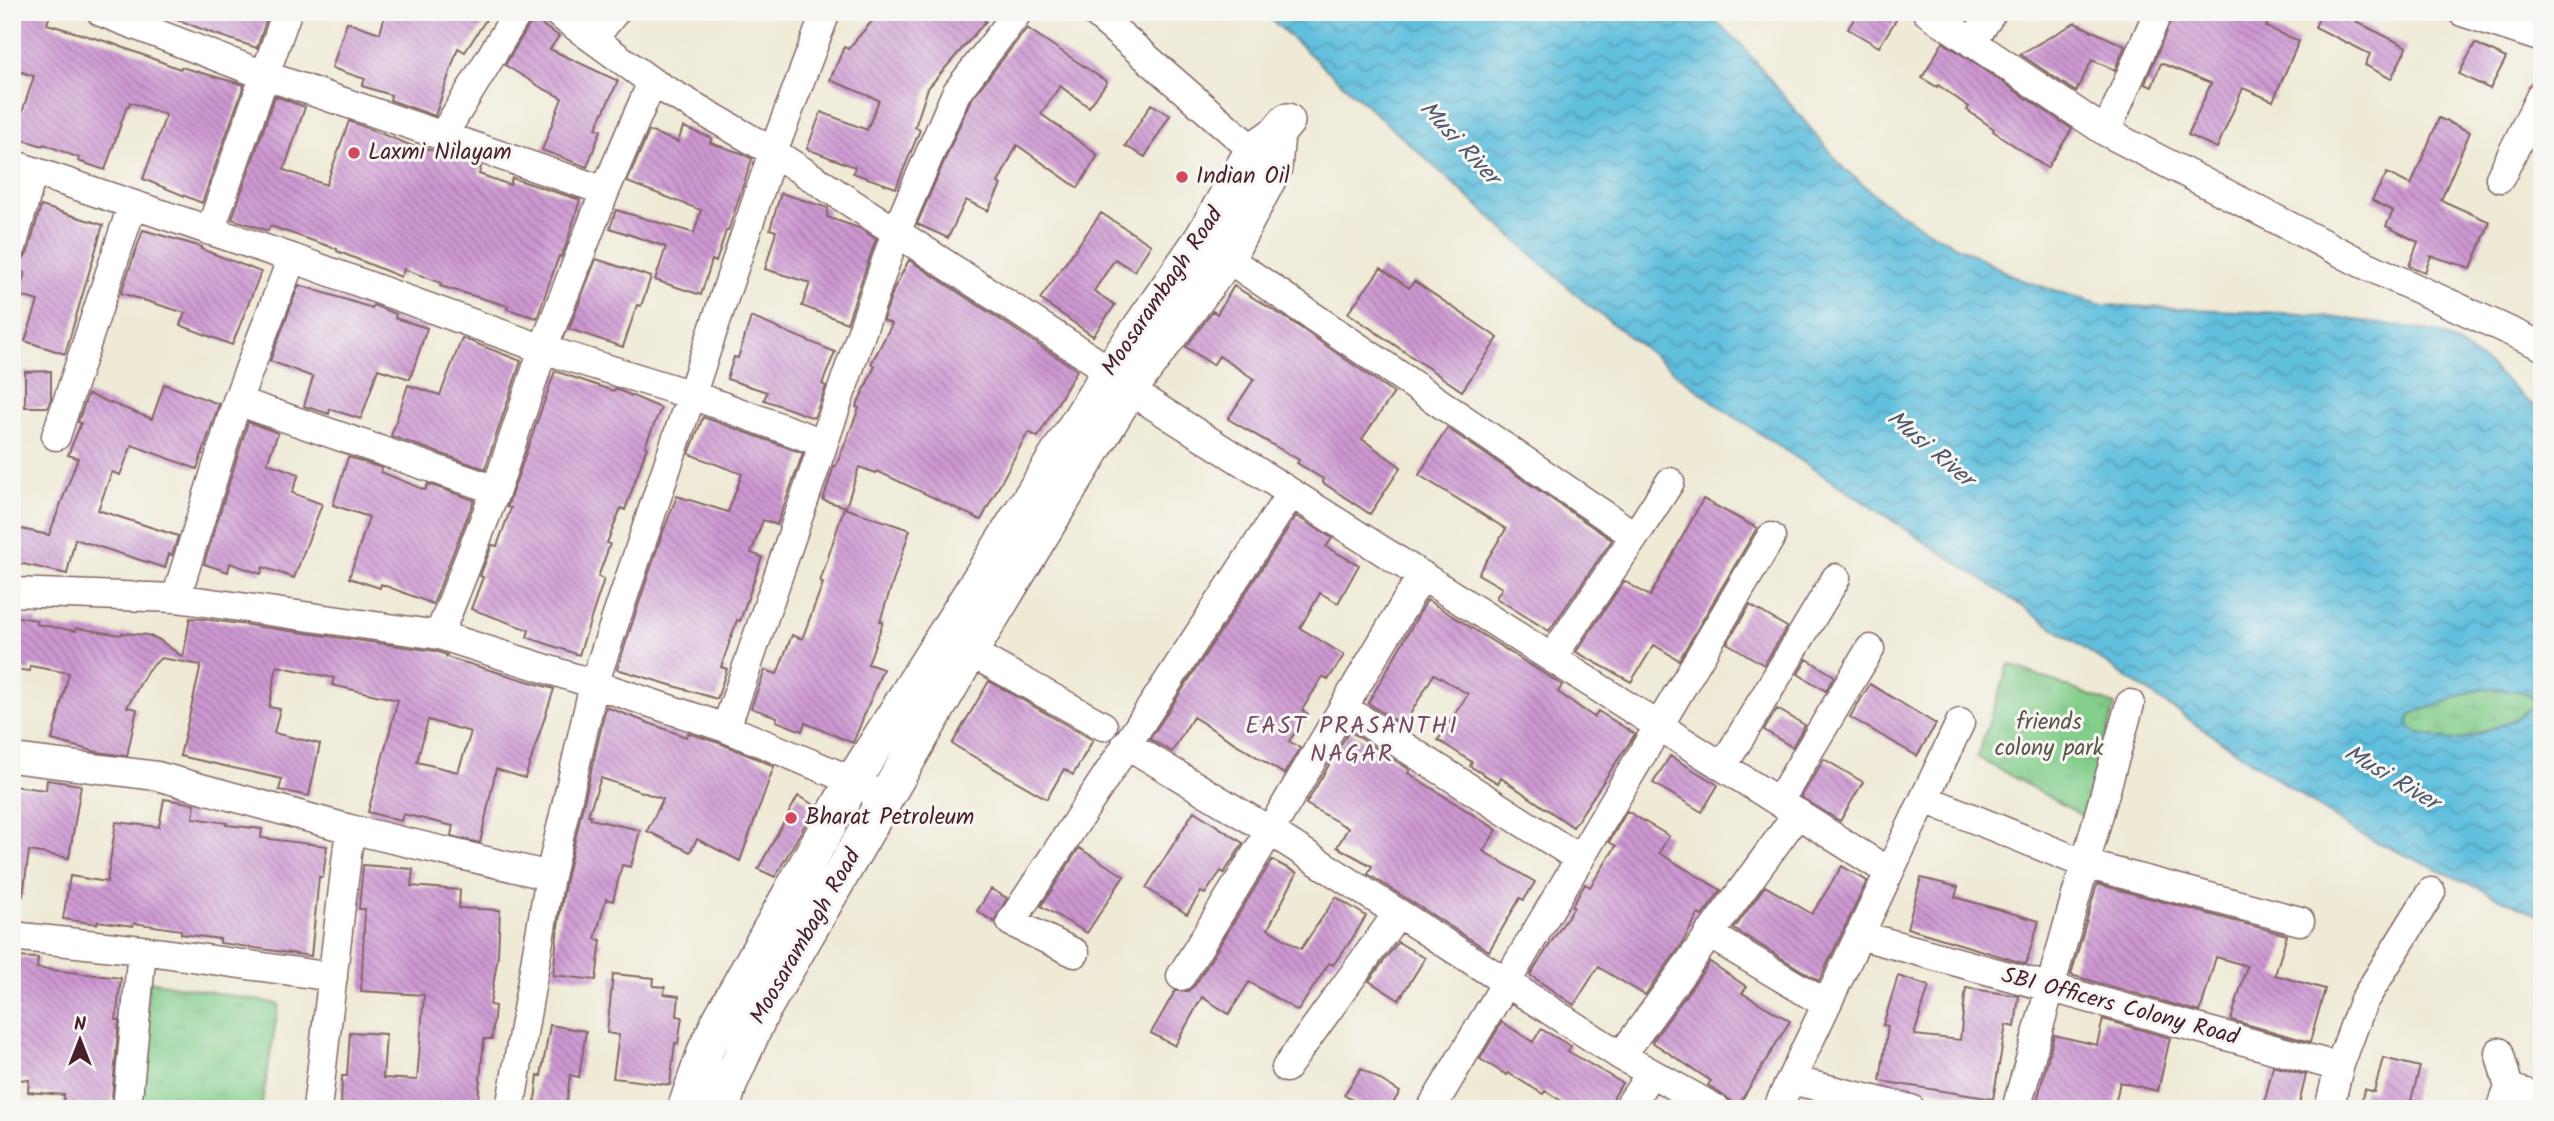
<svg xmlns="http://www.w3.org/2000/svg" width="2554" height="1121" viewBox="0 0 2554 1121" font-family="Kalam,sans-serif">
<style>
.grass{fill:url(#grass-tufts);stroke:#66765b;stroke-width:2}
.wetland{fill:url(#wetland-marsh);stroke:#66765b;stroke-width:2}
.water{fill:url(#water-waves);stroke:#557084;stroke-width:2;fill-rule:evenodd}
.building{fill:url(#building-back-hatch);fill-rule:evenodd}
.lines{fill:none;stroke-linecap:round;stroke-linejoin:round}
.minor-casing{stroke:#846666;stroke-width:31}
.major-casing{stroke:#846666;stroke-width:38}
.minor{stroke:#fff;stroke-width:28}
.major{stroke:#fff;stroke-width:35}
.poi-dot{fill:#d1495b;stroke:#f6f6f2;stroke-width:2.5}
.labels{text-anchor:middle;dominant-baseline:central;stroke-width:6;stroke-linejoin:round;paint-order:stroke}
.poi-label{font-size:23px;fill:#4a1f2b;stroke:#f6f6f2;text-anchor:start}
.street-label{font-size:23px;fill:#4a1f2b;stroke:#f6f6f2}
.park-label{font-size:23px;fill:#5b5448;stroke:#f6f6f2}
.water-label{font-size:24px;font-style:italic;fill:#52576a;stroke:#f6f6f2}
.neighbourhood-label{font-size:24px;letter-spacing:2px;fill:#784965;stroke:#f6f6f2}
</style>
<defs>
<pattern id="grass-tufts" width="24" height="20" patternUnits="userSpaceOnUse" patternTransform="scale(1.75)"><rect width="24" height="20" fill="#83ce8b"/><path d="M3 7l-1-3M5 7V3M7 7l1-3M15 17l-1-3M17 17v-4M19 17l1-3" fill="none" stroke="#73b078"/></pattern>
<pattern id="wetland-marsh" width="20" height="14" patternUnits="userSpaceOnUse" patternTransform="scale(1.75)"><rect width="20" height="14" fill="#83ce8b"/><path d="M1 5h8M5 5V1M11 12h8M15 12V8" fill="none" stroke="#73b078"/></pattern>
<pattern id="water-waves" width="16" height="10" patternUnits="userSpaceOnUse" patternTransform="scale(1.75)"><rect width="16" height="10" fill="#60c0de"/><path d="M0 5q4-4 8 0t8 0" fill="none" stroke="#519bb4"/></pattern>
<pattern id="building-back-hatch" width="6" height="6" patternUnits="userSpaceOnUse" patternTransform="scale(1.75)"><rect width="6" height="6" fill="#cd98d2"/><path d="M-1 5l2 2M0 0l6 6M5-1l2 2" fill="none" stroke="#a87bab"/></pattern>
</defs>
<rect width="100%" height="100%" fill="#f6f6f2"/>
<filter id="ink" filterUnits="userSpaceOnUse"><feTurbulence type="fractalNoise" baseFrequency=".0143" numOctaves="2"/><feDisplacementMap in="SourceGraphic" scale="14" xChannelSelector="R" yChannelSelector="G"/><feConvolveMatrix kernelMatrix="1 2 1 2 8 2 1 2 1" color-interpolation-filters="sRGB"/></filter>
<filter id="wash" filterUnits="userSpaceOnUse"><feTurbulence type="fractalNoise" baseFrequency=".00686" numOctaves="4" result="noise"/><feDisplacementMap in="SourceGraphic" scale="28" xChannelSelector="R" yChannelSelector="G"/><feGaussianBlur stdDeviation="1.57" result="paint"/><feColorMatrix in="noise" values="0 0 0 0 0 0 0 0 0 0 0 0 0 0 0 0 0 1.4 0 .05"/><feComposite in="paint" operator="in"/></filter>
<g filter="url(#wash)">
<rect width="100%" height="100%" fill="#efead5"/>
<!-- grass -->
<path class="grass" d="M 2009,664 L 2115,705 L 2083,816 L 1977,757 Z
M 149,981 L 279,1004 L 261,1109 L 137,1109 Z"/>
<!-- wetland -->
<path class="wetland" d="M 2483,688 L 2520,691 L 2531,696 L 2534,706 L 2512,721 L 2459,741 L 2419,734 L 2410,727 L 2407,722 L 2412,713 C 2437,707 2459,695 2483,688 Z"/>
<!-- water -->
<path class="water" d="M 1263,12 L 1706,12 L 1740,43 L 1843,168 L 1882,201 L 1928,231 L 2021,280 L 2102,305 L 2302,314 L 2380,323 L 2441,333 L 2490,366 L 2527,401 L 2542,410 L 2542,810 L 2534,816 L 2538,825 L 2542,827 L 2542,917 L 2357,833 L 1992,586 L 1724,410 L 1587,304 ZM 2483,688 L 2520,691 L 2531,696 L 2533,706 L 2512,721 L 2459,741 L 2419,734 L 2410,727 L 2407,722 L 2412,713 C 2437,707 2459,695 2483,688 Z"/>
<g id="blocks">
<!-- building -->
<path class="building" d="M 12,12 L 40,12 L 50,15 L 47,24 L 111,43 L 180,69 L 181,67 L 244,85 L 202,203 L 143,179 L 166,115 L 130,102 L 129,107 L 127,106 L 105,170 L 78,161 L 79,158 L 44,144 L 43,146 L 14,137 L 34,76 L 12,69 Z
M 163,12 L 269,12 L 257,48 L 212,33 L 163,14 Z
M 386,12 L 491,12 L 465,52 L 458,48 L 435,116 L 390,100 L 391,95 L 362,86 L 365,79 L 332,68 L 347,22 L 380,33 Z
M 880,12 L 976,12 L 986,21 L 928,88 L 915,127 L 920,130 L 896,188 L 853,173 L 855,167 L 807,149 L 821,112 L 867,130 L 879,100 L 830,80 L 844,47 L 848,49 Z
M 1858,12 L 1901,12 L 1879,47 L 1848,29 Z
M 2174,12 L 2273,12 L 2266,27 L 2299,41 L 2273,101 L 2243,88 L 2217,148 L 2188,135 L 2211,83 L 2161,63 L 2152,87 L 2145,84 Z
M 2322,12 L 2362,12 L 2357,22 L 2407,47 L 2391,79 L 2365,65 L 2370,54 L 2315,27 Z
M 533,19 L 559,36 L 550,49 L 618,81 L 596,128 L 601,130 L 587,167 L 542,150 L 562,98 L 542,88 L 505,65 Z
M 2075,23 L 2125,46 L 2115,70 L 2092,60 L 2076,92 L 2020,54 Z
M 1027,28 L 1107,82 L 1089,107 L 1060,86 L 1041,114 L 1098,155 L 1078,188 L 1017,145 L 998,183 L 1001,185 L 988,211 L 966,200 L 948,238 L 917,224 L 970,101 Z
M 1943,42 L 2072,129 L 2047,168 L 1993,131 L 1994,129 L 1967,110 L 1969,107 L 1938,85 L 1937,87 L 1922,78 Z
M 2475,43 L 2506,58 L 2490,89 L 2459,74 Z
M 275,96 L 305,107 L 284,170 L 326,185 L 349,121 L 415,147 L 416,145 L 481,167 L 479,174 L 510,185 L 512,178 L 580,200 L 566,246 L 561,257 L 559,256 L 537,318 L 507,309 L 508,306 L 440,286 L 441,283 L 404,269 L 401,277 L 337,251 L 337,249 L 270,226 L 268,231 L 232,219 Z
M 1151,104 L 1170,115 L 1145,157 L 1125,146 Z
M 2439,118 L 2470,132 L 2441,200 L 2490,222 L 2471,268 L 2431,256 L 2425,272 L 2409,266 L 2418,242 L 2386,226 L 2393,211 L 2372,200 L 2387,173 L 2411,185 Z
M 683,127 L 712,138 L 710,143 L 741,153 L 752,159 L 728,231 L 726,231 L 716,262 L 712,260 L 701,295 L 655,280 L 666,247 L 610,228 L 616,210 L 694,233 L 701,210 L 627,182 L 649,131 L 678,142 Z
M 781,193 L 828,208 L 827,217 L 859,228 L 876,239 L 847,323 L 802,306 L 810,283 L 765,269 L 776,231 L 770,229 Z
M 41,206 L 103,225 L 65,354 L 25,341 L 38,301 L 18,295 L 25,273 L 12,270 L 12,263 L 23,259 L 28,252 Z
M 1101,213 L 1151,245 L 1134,271 L 1115,259 L 1094,291 L 1115,305 L 1093,336 L 1040,299 Z
M 143,230 L 202,247 L 201,249 L 261,272 L 232,345 L 180,325 L 185,313 L 121,293 Z
M 596,259 L 651,277 L 641,306 L 637,305 L 623,347 L 569,329 Z
M 909,260 L 1077,370 L 1038,437 L 1028,432 L 981,520 L 877,471 L 876,473 L 859,467 L 846,507 L 823,500 L 834,466 L 836,466 L 859,408 L 856,407 L 875,366 L 871,364 L 892,324 L 883,320 L 894,289 Z
M 1381,268 L 1409,288 L 1414,281 L 1498,338 L 1462,391 L 1348,313 Z
M 299,285 L 372,308 L 373,305 L 396,314 L 395,318 L 427,328 L 410,379 L 378,369 L 361,419 L 330,409 L 329,414 L 304,406 L 313,377 L 270,361 Z
M 1234,286 L 1291,321 L 1394,393 L 1362,439 L 1401,467 L 1370,514 L 1322,482 L 1323,479 L 1297,463 L 1299,460 L 1228,419 L 1254,379 L 1219,356 L 1213,365 L 1186,347 L 1213,311 L 1217,314 Z
M 751,317 L 835,352 L 822,384 L 826,386 L 814,418 L 764,400 L 767,392 L 727,379 L 734,357 L 738,358 Z
M 462,338 L 521,361 L 485,469 L 391,436 L 408,385 L 440,395 Z
M 51,371 L 51,398 L 48,407 L 25,407 L 25,372 Z
M 555,371 L 613,391 L 616,389 L 661,408 L 645,446 L 647,447 L 625,510 L 621,508 L 607,543 L 610,544 L 598,577 L 604,579 L 579,655 L 527,637 L 529,630 L 471,609 L 483,577 L 480,576 L 492,545 L 497,546 L 511,508 L 507,507 Z
M 164,384 L 219,404 L 197,469 L 132,445 L 120,475 L 112,472 L 98,510 L 178,536 L 172,555 L 169,554 L 165,568 L 75,539 L 67,574 L 23,564 L 12,565 L 12,527 L 49,535 L 78,458 L 68,455 L 81,423 L 78,422 L 88,394 L 152,419 Z
M 703,417 L 803,453 L 777,525 L 763,520 L 751,553 L 762,557 L 740,621 L 737,620 L 721,667 L 727,669 L 717,699 L 617,669 L 661,537 L 677,496 L 728,512 L 742,474 L 689,454 Z
M 248,422 L 278,433 L 267,463 L 299,474 L 292,493 L 322,504 L 294,578 L 263,567 L 261,574 L 230,563 L 228,572 L 204,564 Z
M 1447,428 L 1612,540 L 1549,631 L 1496,598 L 1502,588 L 1478,574 L 1506,529 L 1419,475 Z
M 348,457 L 382,468 L 381,472 L 425,490 L 428,484 L 474,500 L 433,604 L 381,584 L 380,588 L 349,578 L 369,517 L 333,505 Z
M 1703,499 L 1757,528 L 1679,660 L 1654,645 L 1631,682 L 1576,652 L 1624,581 L 1650,596 Z
M 844,508 L 910,530 L 880,621 L 883,622 L 868,664 L 883,669 L 853,743 L 805,723 L 802,731 L 776,721 L 777,717 L 751,708 L 765,670 L 777,674 L 792,635 L 802,639 L 823,583 L 820,582 Z
M 1296,516 L 1332,538 L 1326,547 L 1359,565 L 1338,603 L 1320,593 L 1300,628 L 1344,655 L 1328,680 L 1323,676 L 1302,710 L 1308,714 L 1289,741 L 1300,748 L 1284,774 L 1193,717 L 1172,752 L 1150,739 Z
M 1427,600 L 1562,685 L 1558,692 L 1594,717 L 1598,711 L 1635,734 L 1573,827 L 1501,778 L 1498,783 L 1470,766 L 1472,762 L 1438,740 L 1468,694 L 1434,674 L 1403,726 L 1368,703 Z
M 1750,605 L 1787,627 L 1764,665 L 1727,643 Z
M 12,616 L 37,620 L 36,624 L 76,631 L 76,628 L 121,635 L 122,633 L 147,635 L 158,639 L 183,657 L 190,618 L 204,619 L 435,651 L 447,655 L 446,657 L 554,689 L 525,778 L 496,769 L 480,843 L 451,836 L 453,826 L 403,814 L 401,821 L 368,812 L 398,700 L 332,685 L 334,678 L 277,666 L 269,707 L 280,709 L 274,733 L 320,744 L 309,796 L 279,790 L 282,779 L 180,756 L 201,665 L 161,658 L 148,670 L 127,707 L 137,709 L 127,756 L 97,752 L 52,740 L 69,673 L 30,666 L 30,671 L 12,669 ZM 428,720 L 471,732 L 458,772 L 417,762 Z
M 1807,659 L 1834,676 L 1826,691 L 1798,674 Z
M 989,681 L 1093,740 L 1073,775 L 1064,769 L 1047,799 L 952,744 Z
M 1870,684 L 1936,724 L 1917,756 L 1850,717 Z
M 606,707 L 686,737 L 688,733 L 722,744 L 774,766 L 740,861 L 697,839 L 690,852 L 647,831 L 663,799 L 601,778 L 588,815 L 591,815 L 590,819 L 640,830 L 631,867 L 622,865 L 613,901 L 606,899 L 595,939 L 601,940 L 596,980 L 553,975 L 558,926 L 566,879 Z
M 1777,709 L 1805,725 L 1792,747 L 1764,730 Z
M 1349,731 L 1410,770 L 1408,773 L 1497,830 L 1483,851 L 1535,882 L 1524,900 L 1520,898 L 1489,951 L 1368,874 L 1372,866 L 1337,847 L 1348,828 L 1306,804 Z
M 1670,756 L 1718,785 L 1702,812 L 1653,783 Z
M 1824,759 L 1863,782 L 1840,821 L 1801,797 Z
M 47,780 L 81,785 L 69,858 L 29,851 L 23,896 L 12,896 L 12,786 L 46,790 Z
M 798,796 L 816,806 L 775,877 L 758,869 Z
M 164,799 L 195,804 L 193,818 L 227,823 L 226,825 L 262,829 L 261,838 L 327,846 L 323,877 L 319,877 L 311,956 L 220,943 L 220,939 L 181,934 L 181,930 L 134,923 L 133,926 L 98,921 L 97,924 L 63,919 L 70,876 L 107,882 L 116,822 L 159,827 Z
M 1194,811 L 1243,843 L 1224,873 L 1221,871 L 1205,894 L 1201,892 L 1187,914 L 1146,888 Z
M 1627,811 L 1669,836 L 1659,853 L 1721,890 L 1702,916 L 1698,914 L 1682,944 L 1645,995 L 1598,967 L 1574,1005 L 1530,975 L 1574,907 L 1572,906 L 1585,884 L 1590,887 L 1616,846 L 1609,842 Z
M 1079,848 L 1124,876 L 1087,933 L 1041,906 Z
M 1272,860 L 1297,873 L 1268,929 L 1301,949 L 1336,897 L 1366,916 L 1352,939 L 1333,965 L 1329,963 L 1298,1011 L 1249,982 L 1229,1014 L 1202,997 L 1175,1046 L 1151,1033 L 1175,991 L 1188,991 L 1195,985 Z
M 363,865 L 413,869 L 411,886 L 460,890 L 459,908 L 500,910 L 498,955 L 490,1005 L 495,1006 L 492,1039 L 484,1039 L 477,1109 L 341,1109 L 342,1076 L 347,1076 L 350,1032 L 386,1034 L 383,1078 L 417,1080 L 424,995 L 361,991 L 365,909 L 359,909 Z
M 1842,866 L 1867,881 L 1819,981 L 1734,929 L 1765,886 L 1812,914 Z
M 1921,878 L 1958,887 L 1955,897 L 2039,921 L 2026,964 L 1907,928 Z
M 2097,884 L 2287,935 L 2275,975 L 2325,989 L 2310,1042 L 2231,1020 L 2247,966 L 2216,957 L 2200,1012 L 2071,975 Z
M 991,889 L 1007,898 L 994,922 L 977,911 Z
M 1398,942 L 1425,958 L 1399,1000 L 1369,981 Z
M 12,957 L 38,958 L 37,968 L 121,978 L 116,1020 L 119,1020 L 111,1109 L 63,1109 L 64,1095 L 28,1092 L 29,1080 L 12,1079 Z
M 1710,962 L 1747,987 L 1742,993 L 1790,1021 L 1738,1106 L 1708,1085 L 1711,1081 L 1652,1042 Z
M 613,974 L 654,978 L 653,986 L 665,987 L 664,994 L 679,996 L 677,1016 L 682,1017 L 678,1044 L 675,1043 L 670,1085 L 613,1078 L 619,1035 L 607,1033 Z
M 1898,976 L 1929,986 L 1914,1035 L 1960,1040 L 1966,988 L 2019,996 L 2015,1027 L 2006,1025 L 1993,1099 L 1880,1081 L 1888,1026 L 1883,1025 Z
M 2103,1019 L 2170,1038 L 2158,1091 L 2120,1082 L 2114,1109 L 2035,1109 L 2054,1035 L 2097,1045 Z
M 1502,1022 L 1533,1042 L 1541,1029 L 1571,1046 L 1568,1051 L 1622,1083 L 1607,1109 L 1575,1109 L 1545,1091 L 1543,1094 L 1508,1073 L 1507,1075 L 1480,1059 Z
M 550,1025 L 586,1031 L 579,1077 L 570,1075 L 566,1109 L 534,1109 L 538,1075 L 541,1076 Z
M 2383,1058 L 2420,1067 L 2411,1100 L 2418,1102 L 2417,1109 L 2360,1109 L 2364,1089 L 2374,1092 Z
M 2273,1066 L 2306,1075 L 2298,1108 L 2283,1105 L 2283,1109 L 2263,1109 Z
M 1361,1068 L 1400,1092 L 1389,1109 L 1367,1109 L 1344,1095 Z"/>
</g>
</g>
<g filter="url(#ink)">
<use href="#blocks" fill-opacity="0" stroke="#846666" stroke-width="2"/>
<g class="lines">
<!-- minor casing -->
<g class="minor-casing">
<path id="minor" d="M 101,12 L 264,75 L 605,191
M 556,12 L 652,82 L 773,152 L 1110,371
M 1094,12 L 1269,164
M 1927,12 L 2106,132 L 2361,263 L 2542,346
M 2462,12 L 2542,38
M 593,39 L 615,12
M 1972,43 L 1992,12
M 2106,132 L 2158,12
M 443,135 L 518,12
M 12,164 L 292,258 L 543,349 L 692,395 L 823,443
M 2500,178 L 2542,93
M 210,231 L 287,12
M 1212,245 L 1227,258 L 1635,536 L 1670,482
M 12,247 L 33,171
M 1129,390 L 1889,872
M 237,401 L 496,490
M 56,436 L 132,206
M 12,592 L 176,598 L 439,635 L 594,684 L 726,728 L 853,781 L 872,791
M 176,598 L 237,401 L 292,258
M 439,635 L 496,490 L 543,349 L 605,191 L 652,82
M 970,652 L 1103,726
M 1552,657 L 1635,536
M 1344,708 L 1580,859
M 726,728 L 896,232 L 956,93 L 1018,12
M 1126,744 L 1270,831 L 1621,1056 L 1716,1109
M 12,758 L 157,776 L 350,829 L 550,876
M 1723,766 L 1836,578
M 1925,799 L 2085,864 L 2300,921
M 1779,801 L 1870,649
M 1709,934 L 1826,1004
M 1859,935 L 2339,1067
M 12,936 L 142,950 L 333,977
M 1075,953 L 1011,922 L 1291,493
M 1181,976 L 1270,831 L 1422,575
M 2499,1052 L 2509,1088
M 1621,1056 L 1798,813
M 1286,1068 L 1398,913
M 1791,1080 L 1911,1109
M 127,1109 L 142,950
M 317,1109 L 350,829
M 510,1109 L 550,876 L 594,684 L 773,152 L 826,12
M 1431,1109 L 1771,537
M 1627,1109 L 1651,1073
M 1777,1109 L 1960,723
M 2016,1109 L 2130,704
M 2329,1109 L 2339,1067 L 2363,1002 L 2431,892
M 2501,1109 L 2509,1088 L 2542,1098"/>
</g>
<!-- major casing -->
<g class="major-casing">
<path id="major" d="M 685,1109 L 706,1049 L 720,1020 L 853,781 L 1110,371 L 1203,237 L 1253,150 L 1277,133 L 1287,121
M 722,1109 L 730,1082 L 761,1013 L 970,652 L 1129,390 L 1227,258 L 1274,168 L 1277,133"/>
</g>
<!-- minor -->
<use href="#minor" class="minor"/>
<!-- major -->
<use href="#major" class="major"/>
</g>
</g>
<!-- markers -->
<g class="poi-dot">
<circle cx="354" cy="153" r="7"/>
<circle cx="1182" cy="177" r="7"/>
<circle cx="791" cy="818" r="7"/>
</g>
<g class="labels">
<!-- poi labels -->
<g class="poi-label">
<text x="368" y="153">Laxmi Nilayam</text>
<text x="1196" y="177">Indian Oil</text>
<text x="805" y="818">Bharat Petroleum</text>
</g>
<!-- street labels -->
<g class="street-label">
<text transform="translate(1163 292) rotate(-56)">Moosarambagh Road</text>
<text transform="translate(806 937) rotate(-60)">Moosarambagh Road</text>
<text transform="translate(2120 1007) rotate(15)">SBI Officers Colony Road</text>
</g>
<!-- park labels -->
<g class="park-label">
<text x="2049" y="723">friends<tspan x="2049" dy="26">colony park</tspan></text>
</g>
<!-- water labels -->
<g class="water-label">
<text transform="translate(1459 143) rotate(47)">Musi River</text>
<text transform="translate(1930 449) rotate(40)">Musi River</text>
<text transform="translate(2391 778) rotate(31)">Musi River</text>
</g>
<!-- neighbourhood labels -->
<g class="neighbourhood-label">
<text x="1352" y="726">EAST PRASANTHI<tspan x="1352" dy="28">NAGAR</tspan></text>
</g>
</g>
<!-- margin -->
<rect width="2554" height="1121" fill="none" stroke="#f6f6f2" stroke-width="42"/>
<!-- north arrow -->
<g transform="translate(80 1040)" stroke="#f6f6f2" stroke-width="5" paint-order="stroke">
<path d="M0-5L12 26L0 18L-12 26Z" fill="#4a1f2b"/>
<text y="-10" font-size="19" font-weight="bold" text-anchor="middle" fill="#4a1f2b">N</text>
</g>
</svg>
